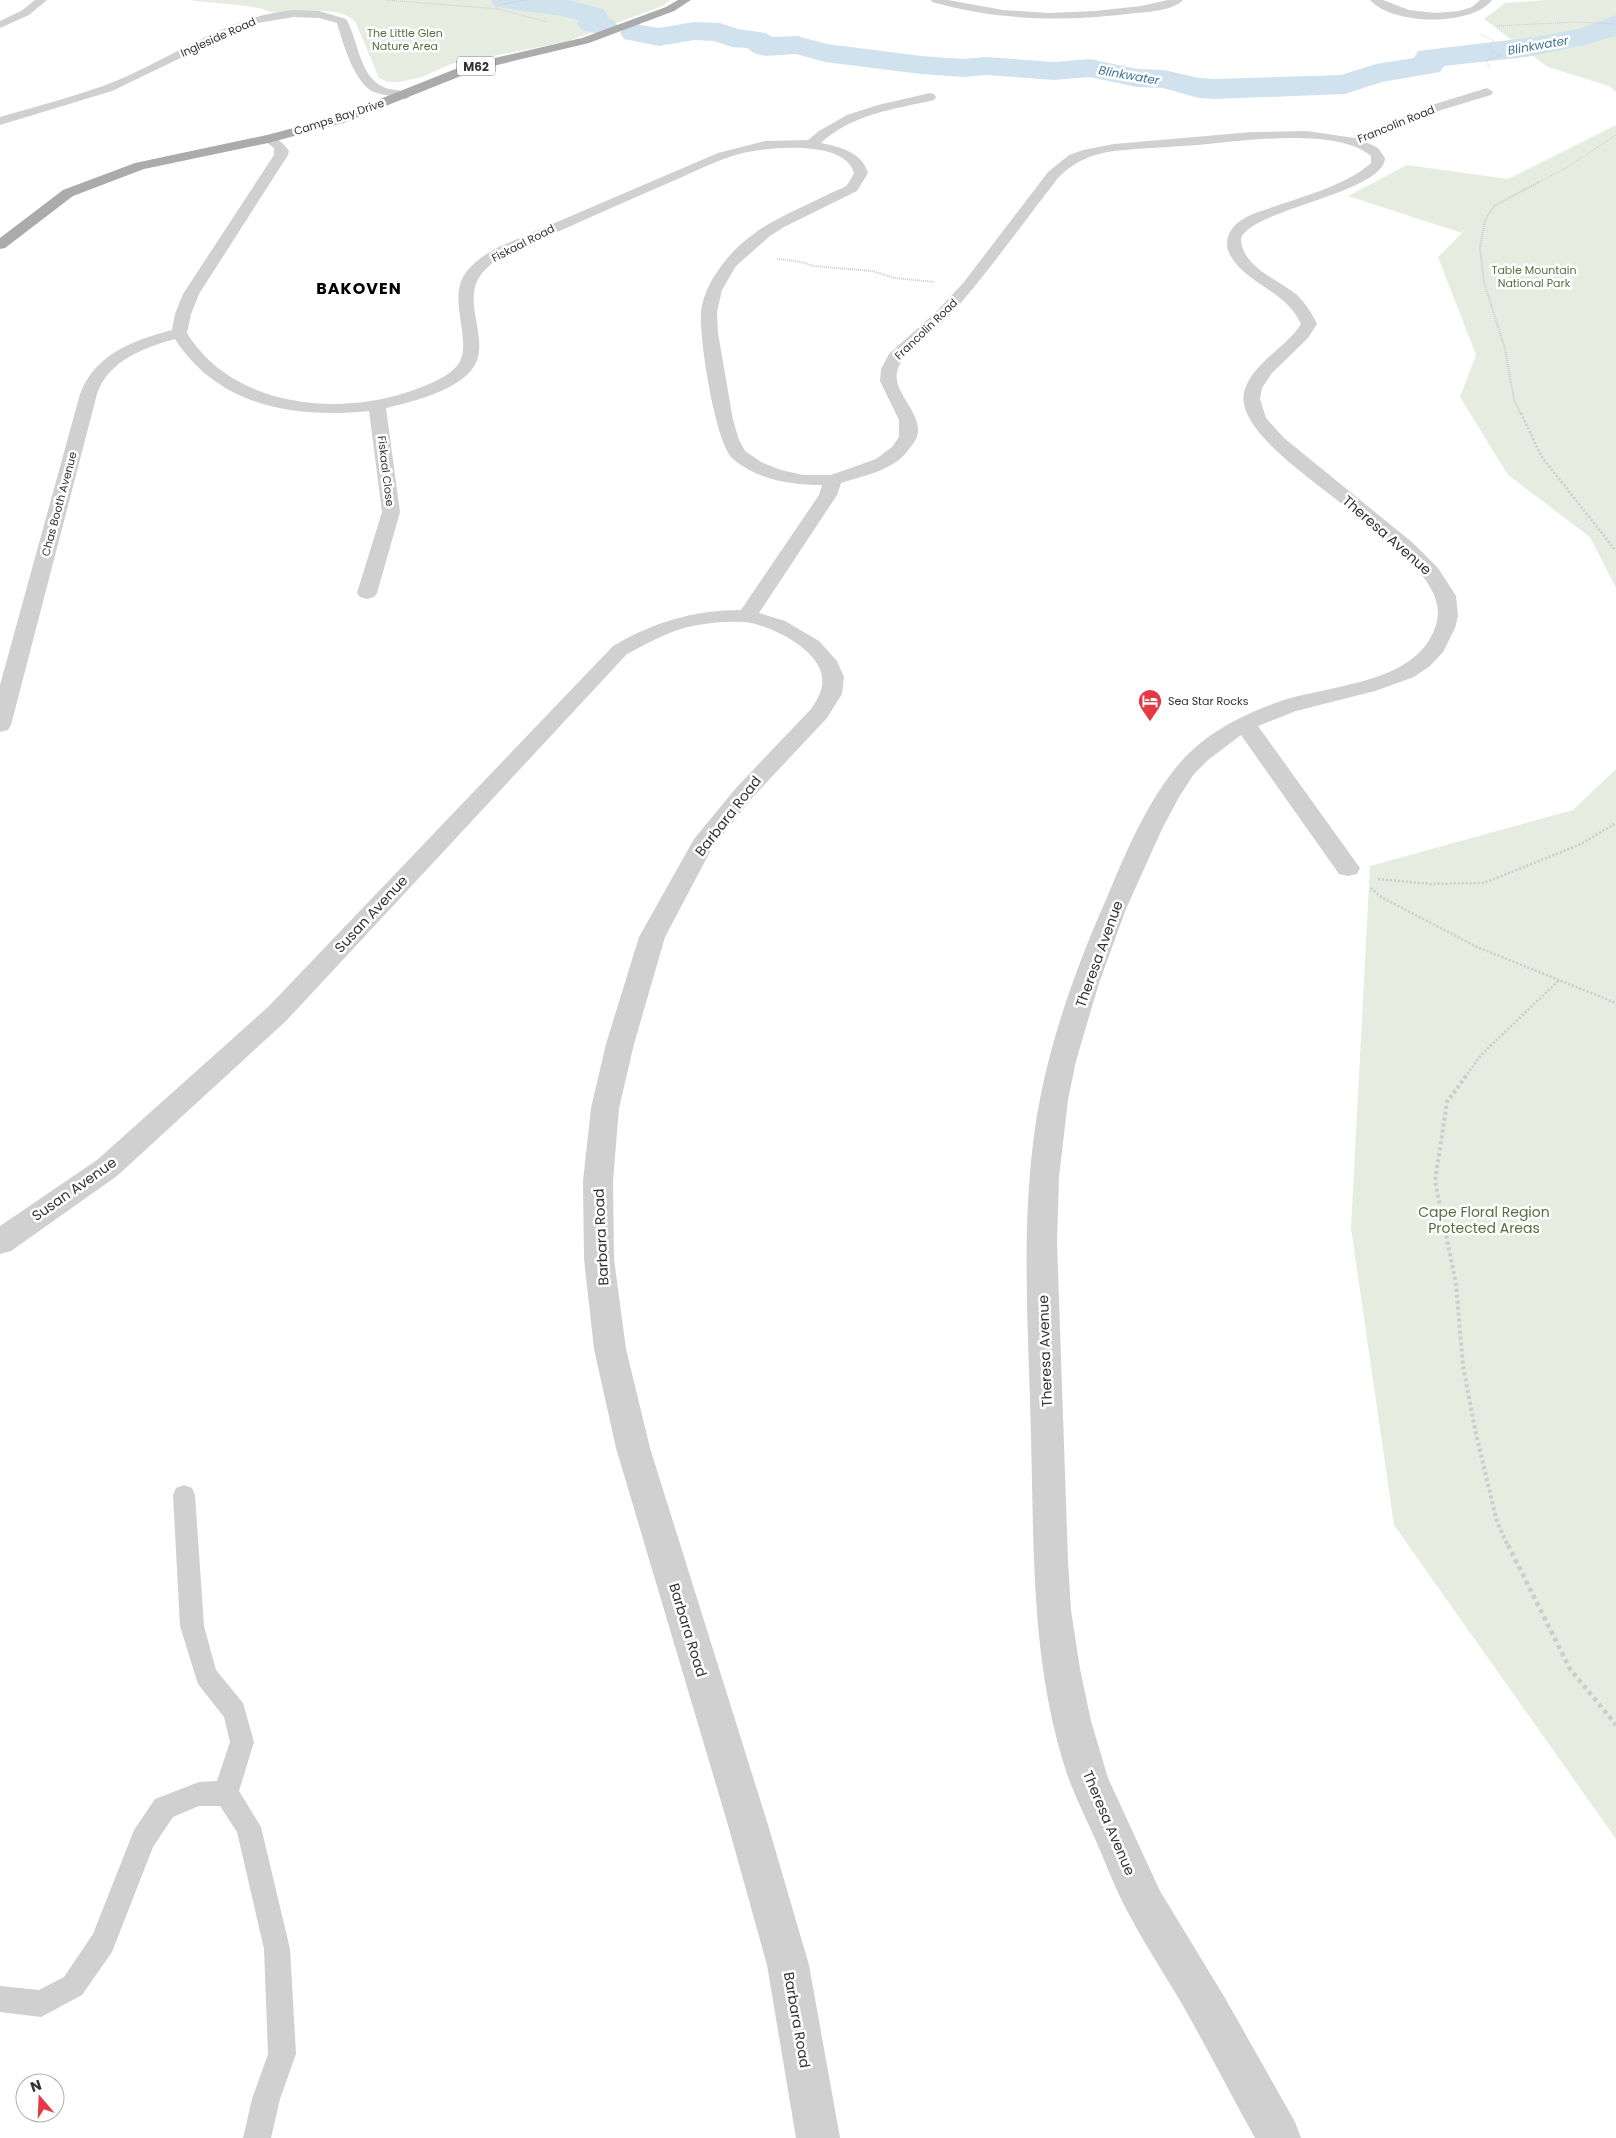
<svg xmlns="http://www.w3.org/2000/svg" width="1616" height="2138" viewBox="0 0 1616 2138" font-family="Poppins,sans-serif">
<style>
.green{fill:#e6ecdf}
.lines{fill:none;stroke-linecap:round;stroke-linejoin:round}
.river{fill:#cfe2ee;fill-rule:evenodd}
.path-far4{stroke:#cdcdcd;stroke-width:1;stroke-dasharray:1 1;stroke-linecap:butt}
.path-far3{stroke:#cdcdcd;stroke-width:2;stroke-dasharray:1 1;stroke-linecap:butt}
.path-far2{stroke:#cdcdcd;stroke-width:2.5;stroke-dasharray:2 2;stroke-linecap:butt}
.path-far1{stroke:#cdcdcd;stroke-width:4;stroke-dasharray:3 3;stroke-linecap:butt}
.path{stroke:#cdcdcd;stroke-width:4.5;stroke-dasharray:4 4;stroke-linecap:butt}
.lane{fill:#d0d0d0;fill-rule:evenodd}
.street{fill:#d0d0d0;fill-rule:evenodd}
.primary{fill:#ababab;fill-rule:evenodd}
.labels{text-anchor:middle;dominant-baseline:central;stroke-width:5;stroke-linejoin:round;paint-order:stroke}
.far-park-label{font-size:11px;fill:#56703f;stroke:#fff}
.far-street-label{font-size:11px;fill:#333;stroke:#fff}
.far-poi-label{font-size:11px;fill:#333;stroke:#fff;text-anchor:start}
.far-water-label{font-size:12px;font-style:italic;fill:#3f7597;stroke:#fff}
.shield{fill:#fff;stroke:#707070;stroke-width:1}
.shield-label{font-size:12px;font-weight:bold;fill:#333}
.street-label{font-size:14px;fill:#333;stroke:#fff}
.park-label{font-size:14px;fill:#56703f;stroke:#fff}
.far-district-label{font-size:16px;font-weight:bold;letter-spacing:1px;fill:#000;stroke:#fff}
</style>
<rect width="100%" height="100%" fill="#fff"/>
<!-- green -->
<path class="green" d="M 189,0 L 670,0 L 662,6 L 566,42 L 451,64 L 422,77 L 399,82 L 388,82 L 379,78 L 356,23 C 341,3 296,14 274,12 C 269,12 264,9 259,8 C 236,4 212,3 189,0 Z
M 1547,0 L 1616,0 L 1616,92 L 1609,86 L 1548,67 L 1484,19 L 1505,3 Z
M 1616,125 L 1616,588 L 1590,537 L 1508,475 L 1460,397 L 1476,355 L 1438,257 L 1462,233 L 1348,196 L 1407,165 L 1508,179 Z
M 1616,769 L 1616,1839 L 1394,1525 L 1351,1228 L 1370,866 L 1573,810 Z"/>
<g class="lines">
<!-- river -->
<path class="river" d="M 491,0 L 568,0 L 603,9 L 608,15 L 607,18 L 613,20 L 618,26 L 613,32 C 602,35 593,33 582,30 L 577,24 L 578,20 C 551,12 522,13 495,6 Z
M 1616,15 L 1616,36 L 1580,46 L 1526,57 L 1444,66 L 1440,72 L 1382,82 L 1345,94 L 1215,99 L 1199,98 L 1163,88 L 1137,87 L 1090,77 L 1054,80 L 986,75 L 964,77 L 921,74 L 825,62 L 796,54 L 765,56 L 754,53 L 747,48 L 732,47 L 714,41 L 694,40 L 659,46 L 624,39 L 620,33 L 624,27 L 635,24 L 659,28 L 694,22 L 720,23 L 738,29 L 766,33 L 772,37 L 797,36 L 827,44 L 921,56 L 964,59 L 986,57 L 1054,62 L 1090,59 L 1137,69 L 1164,70 L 1199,78 L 1215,79 L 1341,75 L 1376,64 L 1414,58 L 1418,51 L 1542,36 L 1579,29 Z"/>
<!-- path-far4 -->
<path class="path-far4" d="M 386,0 L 499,9 L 547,22
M 499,9 L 496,7 L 499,5 L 526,0
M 1497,26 L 1576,22 L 1616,24
M 1481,34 L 1494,41 L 1491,44 L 1490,51 L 1501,56 L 1486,60 L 1490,69
M 1537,183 L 1566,168 L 1616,135"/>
<!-- path-far3 -->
<path class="path-far3" d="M 777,259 L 801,262 L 814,266 L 872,271 L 895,278 L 934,282
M 1521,415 L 1514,399 L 1505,349 L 1484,282 L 1480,248 L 1485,220 L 1494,206 L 1539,182"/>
<!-- path-far2 -->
<path class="path-far2" d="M 1521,413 L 1541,456 L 1616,551
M 1378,879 L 1431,884 L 1484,883 L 1581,844 L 1616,823
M 1371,888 L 1381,897 L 1477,947 L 1616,1003
M 1465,1077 L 1482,1054 L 1558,981"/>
<!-- path-far1 -->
<path class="path-far1" d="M 1466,1076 L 1447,1102 L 1435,1181 L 1456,1284 L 1463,1366 L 1476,1434 L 1497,1522 L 1508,1546"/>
<!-- path -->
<path class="path" d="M 1508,1545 L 1570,1669 L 1616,1725"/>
<!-- lane -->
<path class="lane" d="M 184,1485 L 192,1488 L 195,1495 L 204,1626 L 216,1670 L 243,1703 L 254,1742 L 239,1791 L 261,1827 L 290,1949 L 296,2054 L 280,2099 L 271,2138 L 243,2138 L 252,2099 L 268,2054 L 264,1949 L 237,1832 L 220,1806 L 199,1806 L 173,1817 L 153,1847 L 112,1952 L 82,1995 L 41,2017 L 0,2012 L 0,1986 L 39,1990 L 64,1977 L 93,1934 L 134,1830 L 155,1799 L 199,1782 L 217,1781 L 230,1742 L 224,1717 L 198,1684 L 180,1626 L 173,1495 L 176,1488 Z"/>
<!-- street -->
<path class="street" d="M 35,0 L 47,0 L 29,15 L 0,28 L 0,21 L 21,11 Z
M 931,0 L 948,0 L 1003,10 L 1049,13 L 1095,11 L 1141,6 L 1168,0 L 1183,0 C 1174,10 1150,12 1136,13 C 1067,22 1000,21 932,2 Z
M 1370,0 L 1383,0 L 1409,10 L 1435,13 L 1459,11 L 1472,7 L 1480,0 L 1492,0 C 1471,27 1392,25 1370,0 Z
M 294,10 L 319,11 L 346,19 C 358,39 358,69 378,84 C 385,90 400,90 408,92 L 410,95 L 408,98 L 404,99 C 394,96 378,95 370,90 C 352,76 343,43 337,23 L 319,18 L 294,17 L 251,24 L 112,91 L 0,125 L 0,117 C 34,107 69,98 103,86 C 168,62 224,16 294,10 Z
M 1487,88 L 1493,92 L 1491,95 L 1441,110 L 1366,142 L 1378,148 L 1385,158 C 1383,193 1253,209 1241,238 C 1241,267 1278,279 1297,295 C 1305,303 1312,313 1317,324 L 1308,338 L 1272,373 L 1262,388 L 1260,399 L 1266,418 L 1284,438 L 1413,543 L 1438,568 L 1456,596 L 1458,616 L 1455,628 L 1443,652 L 1430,666 L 1414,677 L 1375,691 L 1296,711 L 1258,726 L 1360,868 L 1357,874 L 1348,876 L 1339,874 L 1241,735 L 1208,760 L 1194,774 L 1179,797 L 1162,829 L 1126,909 L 1099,983 L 1076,1061 L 1068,1100 L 1059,1177 L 1057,1242 L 1068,1561 L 1071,1610 L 1080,1669 L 1091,1721 L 1108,1778 L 1160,1891 L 1225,1998 L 1295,2122 L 1301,2138 L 1255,2138 C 1230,2093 1207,2048 1182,2004 C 1162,1970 1140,1937 1122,1901 C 1112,1881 1105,1861 1096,1841 C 1086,1818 1074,1795 1066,1771 C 1031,1662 1034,1550 1031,1437 C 1029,1340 1021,1241 1033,1144 C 1043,1058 1073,974 1108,895 C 1126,852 1145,807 1174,770 C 1201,735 1241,715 1281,701 C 1332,684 1422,684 1437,621 C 1455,547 1222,454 1245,389 C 1254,362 1286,348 1301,324 C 1287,291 1247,285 1230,255 C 1222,240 1231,225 1245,218 C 1253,213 1262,211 1270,208 C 1301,197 1347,185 1371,163 L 1371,156 C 1337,127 1240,141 1198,145 C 1170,147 1142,148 1114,151 C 1090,155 1075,161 1058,178 C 1023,223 990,270 952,313 C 936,331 909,344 899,366 C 887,391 925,412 917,437 C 915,442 909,449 906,453 C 891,471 862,476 841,483 L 837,495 L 759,613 L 785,621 L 819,641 L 837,661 L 844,677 L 842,694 L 827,718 L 752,798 L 712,848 L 665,937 L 634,1044 L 619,1108 L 613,1181 L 614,1259 L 626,1349 L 650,1448 L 768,1825 L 809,1965 L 840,2138 L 796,2138 L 767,1965 L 728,1825 L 616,1448 L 594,1349 L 584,1259 L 583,1181 L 591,1108 L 606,1044 L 639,937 L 694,839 L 736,788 L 811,709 C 817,700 824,690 822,677 C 819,649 769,624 744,622 C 729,621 713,622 698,625 C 675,628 648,643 627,654 L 286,1021 L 117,1176 L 11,1251 L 0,1254 L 0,1226 L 97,1160 L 268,1007 L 613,646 C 654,622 694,610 741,610 L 819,495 L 822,485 C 791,485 758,480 733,459 C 715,443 699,337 701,312 C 703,293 713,276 725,261 C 737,246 757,230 774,221 C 792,211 811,203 829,194 C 834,191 842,189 846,186 C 849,183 852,177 854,173 C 845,139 769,147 743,153 C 719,159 696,171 673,181 C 636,197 599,213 562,230 C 536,241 504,249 485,270 C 460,295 485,328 478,357 C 471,388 412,402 386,408 L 400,512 L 377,593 L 374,597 L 367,599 L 360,597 L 357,593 L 382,512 L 369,411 C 294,419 218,406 175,339 C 143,348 108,361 97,394 L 11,725 L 8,730 L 0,732 L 0,685 L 80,394 C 95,354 134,340 172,330 L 175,314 L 183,294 L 274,155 L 274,148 L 262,139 L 263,136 C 274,134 283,142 289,151 L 288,155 L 199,294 L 191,314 L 187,333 C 231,405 333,417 408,392 C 424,386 443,380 455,368 C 476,348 448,304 463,277 C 472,262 487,253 501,246 L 718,153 L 765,141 L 808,140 L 819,131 L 847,115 L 878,105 L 930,93 L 934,94 L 936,97 L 934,100 C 895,109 852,114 821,143 C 840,147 862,152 868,173 L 857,191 L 784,227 L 770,236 L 736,266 L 722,290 L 717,312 L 718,333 L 733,420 L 739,440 L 745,451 L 761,462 L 781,470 L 803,475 L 831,475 L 876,459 L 892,447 L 899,437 L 899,420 L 880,381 L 881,369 L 889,354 L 937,311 L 964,282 L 1048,172 L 1069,155 L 1083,150 L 1114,144 L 1252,132 L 1307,131 L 1354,138 L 1432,105 Z"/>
<!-- primary -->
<path class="primary" d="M 678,0 L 691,0 L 674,11 L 589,43 L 476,70 L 343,123 L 268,143 L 144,169 L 73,196 L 5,248 L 0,249 L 0,238 L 63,190 L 135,163 L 267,135 L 335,117 L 468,64 L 582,38 L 666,7 Z"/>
</g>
<!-- icons -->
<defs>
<g id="hotel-pin" transform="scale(1.25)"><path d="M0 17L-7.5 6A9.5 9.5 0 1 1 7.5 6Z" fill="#e63946" stroke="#fff"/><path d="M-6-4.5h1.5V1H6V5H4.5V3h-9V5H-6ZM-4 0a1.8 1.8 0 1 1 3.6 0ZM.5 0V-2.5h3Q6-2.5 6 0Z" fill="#fff"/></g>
</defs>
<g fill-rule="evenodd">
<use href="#hotel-pin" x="1150" y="701"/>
</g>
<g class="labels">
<!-- far-park labels -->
<g class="far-park-label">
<text x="405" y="33">The Little Glen<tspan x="405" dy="13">Nature Area</tspan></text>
<text x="1534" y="270">Table Mountain<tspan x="1534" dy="13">National Park</tspan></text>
</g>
<!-- far-street labels -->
<g class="far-street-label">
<text transform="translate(218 37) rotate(-24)">Ingleside Road</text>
<text transform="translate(339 117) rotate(-18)">Camps Bay Drive</text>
<text transform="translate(1396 124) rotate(-22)">Francolin Road</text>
<text transform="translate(523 243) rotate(-27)">Fiskaal Road</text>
<text transform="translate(926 329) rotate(-44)">Francolin Road</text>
<text transform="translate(386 471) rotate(83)">Fiskaal Close</text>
<text transform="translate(59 504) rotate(-75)">Chas Booth Avenue</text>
</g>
<!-- far-poi labels -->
<g class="far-poi-label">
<text x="1168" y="701">Sea Star Rocks</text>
</g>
<!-- far-water labels -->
<g class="far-water-label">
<text transform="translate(1538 45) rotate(-10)">Blinkwater</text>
<text transform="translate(1129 75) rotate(10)">Blinkwater</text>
</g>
<!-- shield labels -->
<rect class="shield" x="457" y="56.5" width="38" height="19" rx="4"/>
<g class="shield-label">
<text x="476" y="66">M62</text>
</g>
<!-- street labels -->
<g class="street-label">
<text transform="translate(1387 535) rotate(41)">Theresa Avenue</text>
<text transform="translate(728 816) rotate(-52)">Barbara Road</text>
<text transform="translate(371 914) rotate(-47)">Susan Avenue</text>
<text transform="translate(1099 954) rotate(-70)">Theresa Avenue</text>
<text transform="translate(74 1189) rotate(-35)">Susan Avenue</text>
<text transform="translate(601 1237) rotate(-93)">Barbara Road</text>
<text transform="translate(1045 1351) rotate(-92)">Theresa Avenue</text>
<text transform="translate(688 1630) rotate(73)">Barbara Road</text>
<text transform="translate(1109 1823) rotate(67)">Theresa Avenue</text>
<text transform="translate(797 2020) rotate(80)">Barbara Road</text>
</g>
<!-- park labels -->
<g class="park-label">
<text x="1484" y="1212">Cape Floral Region<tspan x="1484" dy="16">Protected Areas</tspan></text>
</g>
<!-- far-district labels -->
<g class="far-district-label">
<text x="359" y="288">BAKOVEN</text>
</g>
</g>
<!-- north arrow -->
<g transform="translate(40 2098) rotate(341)"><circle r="24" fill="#ffffff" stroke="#adadad"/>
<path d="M0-4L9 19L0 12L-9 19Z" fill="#e63946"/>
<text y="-8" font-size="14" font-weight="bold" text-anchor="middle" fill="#333333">N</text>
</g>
</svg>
